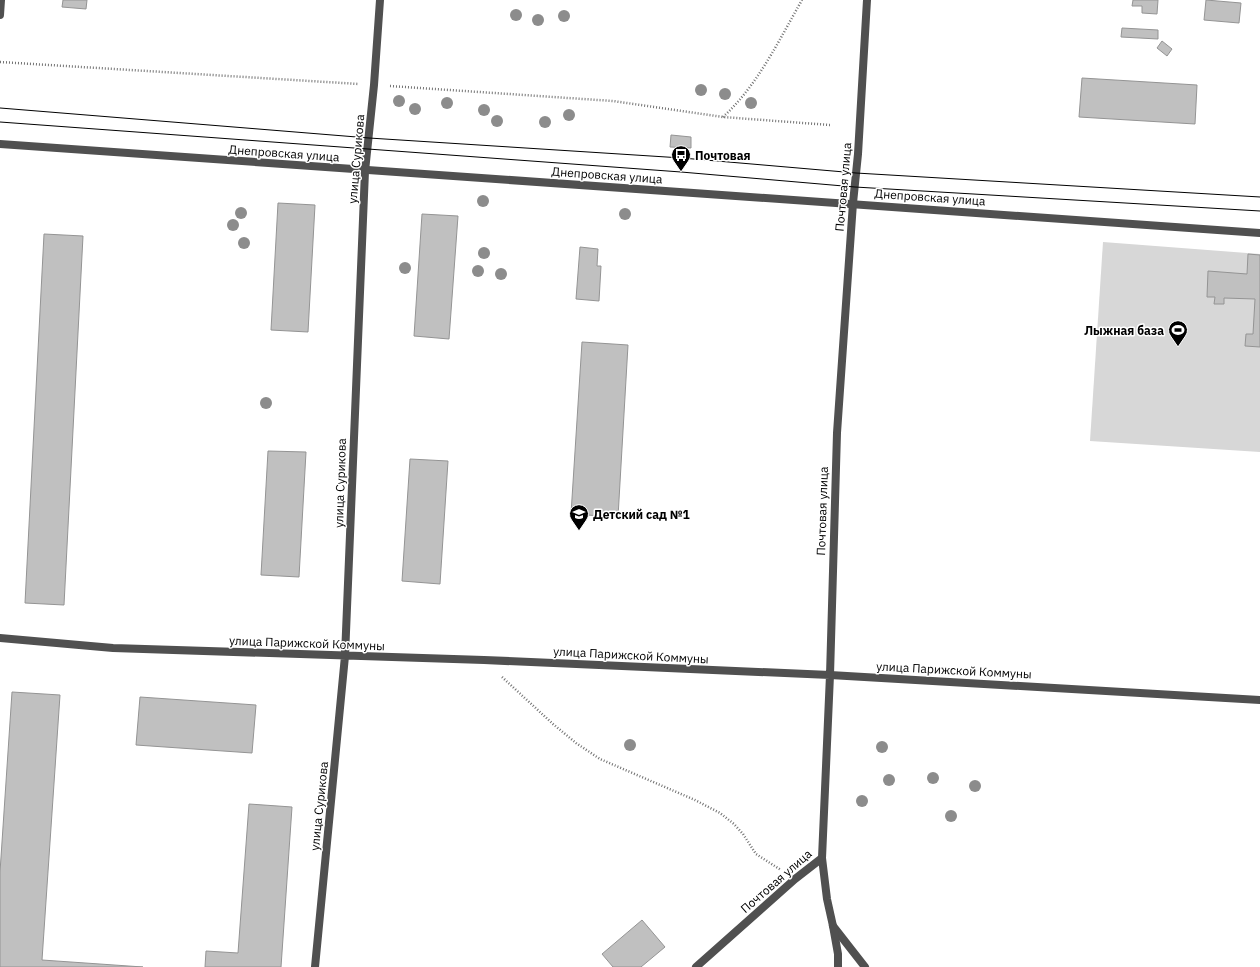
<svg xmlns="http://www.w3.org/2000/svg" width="1260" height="967" viewBox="0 0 1260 967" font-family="'IBM Plex Sans',sans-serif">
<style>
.green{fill:#d7d7d7}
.building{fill:#c0c0c0;stroke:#949494}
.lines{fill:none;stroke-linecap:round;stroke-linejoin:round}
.path{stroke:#727272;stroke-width:2.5;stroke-dasharray:1 2;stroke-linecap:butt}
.service{stroke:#505050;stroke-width:8}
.minor{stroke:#505050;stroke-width:8}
.tertiary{stroke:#505050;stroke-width:8}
.tram{stroke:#000;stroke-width:1}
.tree{fill:#8c8c8c}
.labels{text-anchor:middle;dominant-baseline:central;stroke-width:3;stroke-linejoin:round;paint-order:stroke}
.street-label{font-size:12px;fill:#000;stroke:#fff}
.poi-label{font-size:12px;font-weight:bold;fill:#000;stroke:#fff;text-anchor:start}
</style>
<rect width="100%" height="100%" fill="#fff"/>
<!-- green -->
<path class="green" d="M 1103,242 L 1260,254 L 1260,452 L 1090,441 Z"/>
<!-- building -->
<path class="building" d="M 63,0 L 87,0 L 86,9 L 62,7 Z
M 1133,0 L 1158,0 L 1157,14 L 1142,13 L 1142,6 L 1132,6 Z
M 1206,0 L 1241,3 L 1239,23 L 1204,20 Z
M 1122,28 L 1158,30 L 1158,39 L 1121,37 Z
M 1162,41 L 1172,49 L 1167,56 L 1157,48 Z
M 1082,78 L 1197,85 L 1195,124 L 1079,117 Z
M 671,135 L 691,137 L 691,148 L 670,147 Z
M 278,203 L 315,205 L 308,332 L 271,330 Z
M 422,214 L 458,216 L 449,339 L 414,336 Z
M 44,234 L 83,236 L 64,605 L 25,603 Z
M 580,247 L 598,249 L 597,266 L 601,266 L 599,301 L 576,299 Z
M 1248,254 L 1260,255 L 1260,347 L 1245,346 L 1246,334 L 1253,334 L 1255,299 L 1224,298 L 1224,304 L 1214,304 L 1215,297 L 1207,297 L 1208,271 L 1247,274 Z
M 582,342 L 628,345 L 618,517 L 571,514 Z
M 268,451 L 306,452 L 299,577 L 261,575 Z
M 410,459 L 448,461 L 440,584 L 402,581 Z
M 12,692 L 60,695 L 42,960 L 143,967 L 0,967 L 0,872 Z
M 140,697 L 256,705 L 252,753 L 136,745 Z
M 249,804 L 292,807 L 281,967 L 205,967 L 206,951 L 238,953 Z
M 642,920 L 665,947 L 641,967 L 613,967 L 602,954 Z"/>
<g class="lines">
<!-- path -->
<path class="path" d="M 0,62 L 359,84
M 390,86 L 613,101 L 723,117 L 830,125
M 723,117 C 758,85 779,40 802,0
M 502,677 L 553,724 L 576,743 L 600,759 L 695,800 L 720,813 L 734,824 L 743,834 L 756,854 L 781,870"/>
<!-- service -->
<path class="service" d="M 833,926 L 865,967"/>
<!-- minor -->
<path class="minor" d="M 0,15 L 1,0
M 0,638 L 113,648 L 484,660 L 830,675 L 1260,700
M 822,858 L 827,899 L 833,926 L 838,954 L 838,967
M 315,967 L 345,656 L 365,171 L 374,85 L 380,0
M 696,967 L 795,879 L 822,858 L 830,675 L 837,433 L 853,203 L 858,154 L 867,0"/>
<!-- tertiary -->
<path class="tertiary" d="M 0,144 L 1260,233"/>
<!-- tram -->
<path class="tram" d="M 0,108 L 369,138 L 682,158 L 856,173 L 1260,197
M 0,122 L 681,172 L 855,187 L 1260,211"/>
</g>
<!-- trees -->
<g class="tree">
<circle cx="516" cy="15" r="6"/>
<circle cx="564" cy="16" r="6"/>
<circle cx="538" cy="20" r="6"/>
<circle cx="701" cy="90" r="6"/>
<circle cx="725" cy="94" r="6"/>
<circle cx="399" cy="101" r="6"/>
<circle cx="447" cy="103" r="6"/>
<circle cx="751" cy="103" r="6"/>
<circle cx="415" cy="109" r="6"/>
<circle cx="484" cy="110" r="6"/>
<circle cx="569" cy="115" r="6"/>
<circle cx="497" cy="121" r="6"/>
<circle cx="545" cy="122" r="6"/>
<circle cx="483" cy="201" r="6"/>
<circle cx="241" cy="213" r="6"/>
<circle cx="625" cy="214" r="6"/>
<circle cx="233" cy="225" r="6"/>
<circle cx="244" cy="243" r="6"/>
<circle cx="484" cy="253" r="6"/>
<circle cx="405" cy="268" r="6"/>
<circle cx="478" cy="271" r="6"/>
<circle cx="501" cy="274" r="6"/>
<circle cx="266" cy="403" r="6"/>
<circle cx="630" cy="745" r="6"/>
<circle cx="882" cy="747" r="6"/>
<circle cx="933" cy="778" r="6"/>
<circle cx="889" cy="780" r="6"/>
<circle cx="975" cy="786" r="6"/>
<circle cx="862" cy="801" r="6"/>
<circle cx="951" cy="816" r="6"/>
</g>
<!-- icons -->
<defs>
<g id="bus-pin" transform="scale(1)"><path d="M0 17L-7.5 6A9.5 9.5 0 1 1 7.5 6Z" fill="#000" stroke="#fff"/><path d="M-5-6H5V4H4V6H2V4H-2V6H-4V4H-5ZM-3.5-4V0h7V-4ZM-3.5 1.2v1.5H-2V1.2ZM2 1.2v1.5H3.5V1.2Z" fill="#fff"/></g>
<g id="stadium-pin" transform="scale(1)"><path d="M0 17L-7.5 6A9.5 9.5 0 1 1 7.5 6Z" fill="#000" stroke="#fff"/><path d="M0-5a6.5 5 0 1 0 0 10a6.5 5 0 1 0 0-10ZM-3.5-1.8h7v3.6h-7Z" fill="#fff"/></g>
<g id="school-pin" transform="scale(1)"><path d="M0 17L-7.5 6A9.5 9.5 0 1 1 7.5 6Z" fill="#000" stroke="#fff"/><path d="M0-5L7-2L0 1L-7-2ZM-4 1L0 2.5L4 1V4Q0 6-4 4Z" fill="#fff"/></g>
</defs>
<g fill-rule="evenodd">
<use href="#bus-pin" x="681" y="155"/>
<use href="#stadium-pin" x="1178" y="330"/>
<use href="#school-pin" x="579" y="514"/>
</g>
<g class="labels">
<!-- street labels -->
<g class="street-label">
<text transform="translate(284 153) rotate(4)">Днепровская улица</text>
<text transform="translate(356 159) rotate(-85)">улица Сурикова</text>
<text transform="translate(607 175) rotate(4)">Днепровская улица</text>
<text transform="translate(843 187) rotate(-85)">Почтовая улица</text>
<text transform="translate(930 197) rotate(4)">Днепровская улица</text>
<text transform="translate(340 483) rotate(-88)">улица Сурикова</text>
<text transform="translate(822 511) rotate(-88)">Почтовая улица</text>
<text transform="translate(307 643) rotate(2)">улица Парижской Коммуны</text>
<text transform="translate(631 655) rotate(3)">улица Парижской Коммуны</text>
<text transform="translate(954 670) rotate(3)">улица Парижской Коммуны</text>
<text transform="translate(319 806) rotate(-84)">улица Сурикова</text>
<text transform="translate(776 881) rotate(-41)">Почтовая улица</text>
</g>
<!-- poi labels -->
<g class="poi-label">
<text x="695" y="155">Почтовая</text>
<text x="1164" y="330" text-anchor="end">Лыжная база</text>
<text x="593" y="514">Детский сад №1</text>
</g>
</g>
</svg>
